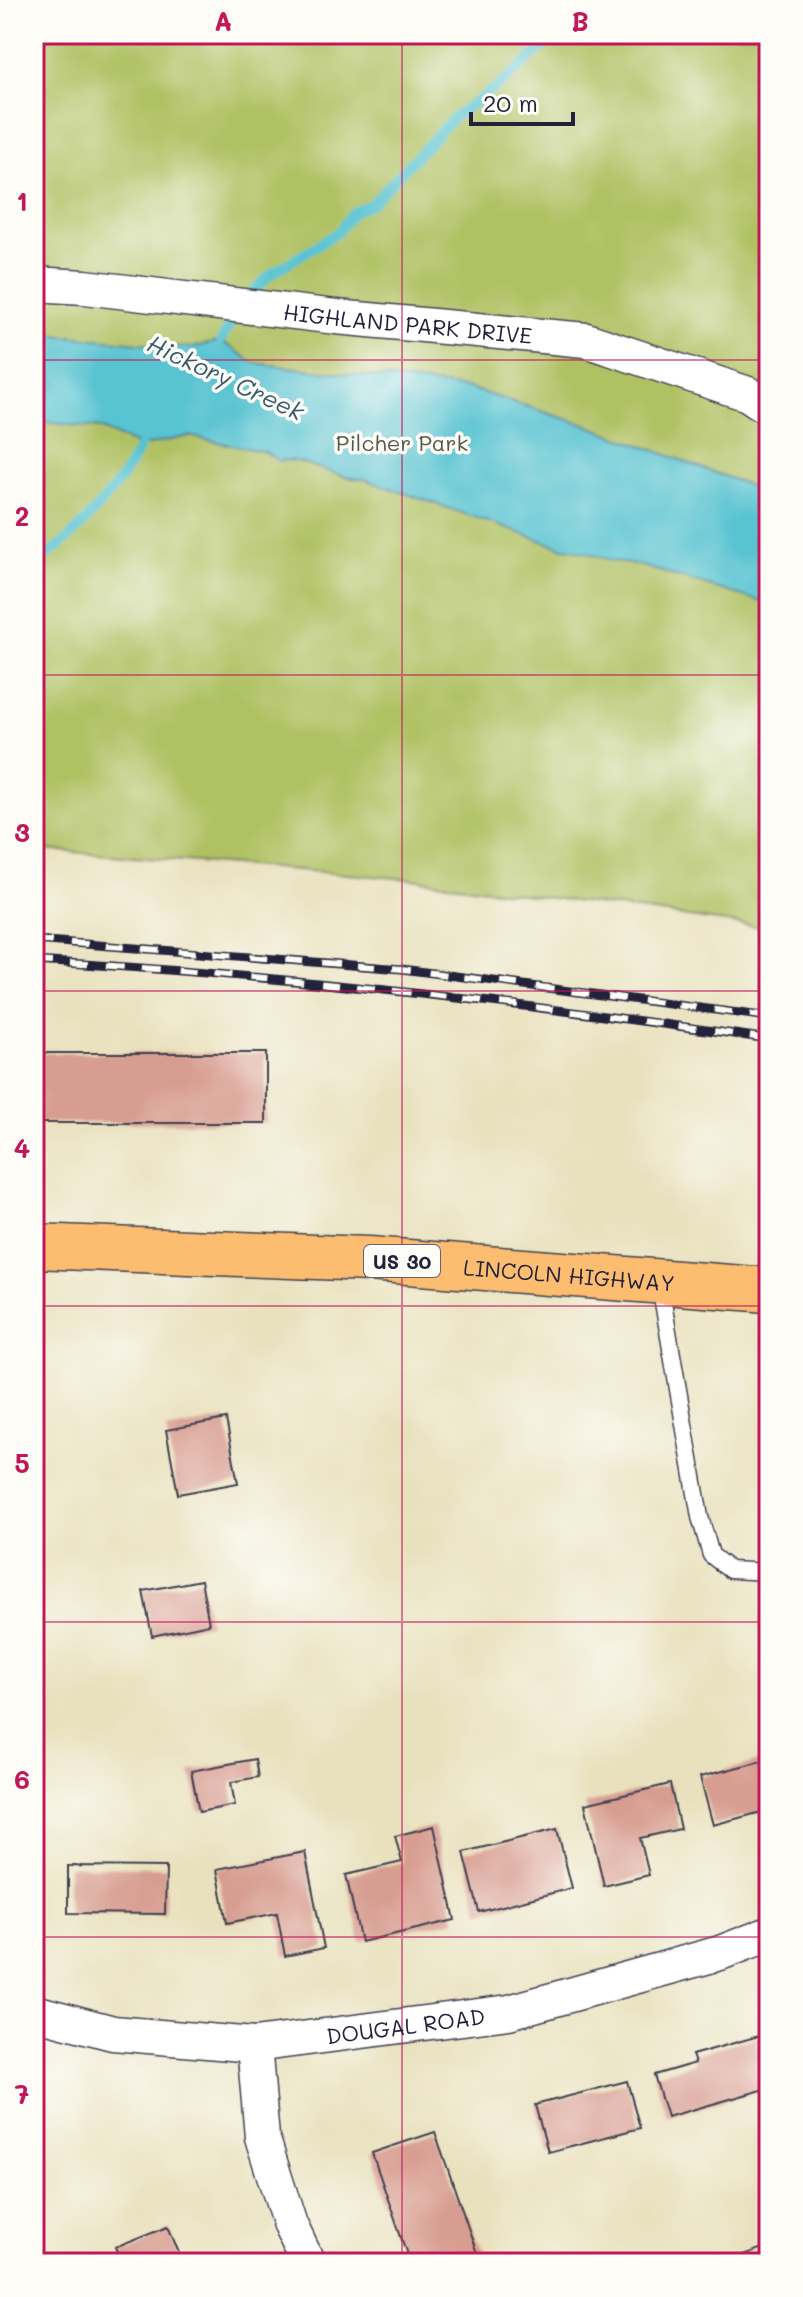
<svg xmlns="http://www.w3.org/2000/svg" width="803" height="2297" viewBox="0 0 803 2297" font-family="Mali,sans-serif">
<style>
.green{fill:#b0c164;stroke:#697250;stroke-width:2}
.water{fill:#58c3d1;stroke:#3d7286;stroke-width:2}
.lines{fill:none;stroke-linecap:round;stroke-linejoin:round}
.stream{stroke:#58c3d1;stroke-width:10}
.building{fill:#d89d91}
.service-casing{stroke:#403f4f;stroke-width:19}
.minor-casing{stroke:#403f4f;stroke-width:37}
.primary-casing{stroke:#403f4f;stroke-width:47}
.service{stroke:#fff;stroke-width:16}
.minor{stroke:#fff;stroke-width:34}
.primary{stroke:#fcbd6f;stroke-width:44}
.rail-casing{stroke:#22223b;stroke-width:9}
.rail{stroke:#fdfcf7;stroke-width:6;stroke-dasharray:18;stroke-linecap:butt}
.grid{fill:none;stroke:#c2185b;stroke-width:2;stroke-opacity:0.55}
.labels{text-anchor:middle;dominant-baseline:central;stroke-width:7;stroke-linejoin:round;paint-order:stroke}
.shield{fill:#fdfcf7;stroke:#646373;stroke-width:2}
.shield-label{font-size:20px;font-weight:bold;fill:#22223b}
.street-label{font-size:22px;fill:#22223b;stroke:#fdfcf7}
.park-label{font-size:22px;fill:#545a49;stroke:#fdfcf7}
.water-label{font-size:24px;font-style:italic;fill:#355a70;stroke:#fdfcf7}
.neatline{fill:none;stroke:#c2185b;stroke-width:3}
.grid-label{font-size:26px;text-anchor:middle;font-weight:bold;fill:#c2185b}
</style>
<rect width="100%" height="100%" fill="#fdfcf7"/>
<filter id="ink" filterUnits="userSpaceOnUse"><feTurbulence type="fractalNoise" baseFrequency=".0125" numOctaves="2"/><feDisplacementMap in="SourceGraphic" scale="16" xChannelSelector="R" yChannelSelector="G"/><feConvolveMatrix kernelMatrix="1 2 1 2 8 2 1 2 1" color-interpolation-filters="sRGB"/></filter>
<filter id="wash" filterUnits="userSpaceOnUse"><feTurbulence type="fractalNoise" baseFrequency=".006" numOctaves="4" result="noise"/><feDisplacementMap in="SourceGraphic" scale="32" xChannelSelector="R" yChannelSelector="G"/><feGaussianBlur stdDeviation="1.8" result="paint"/><feColorMatrix in="noise" values="0 0 0 0 0 0 0 0 0 0 0 0 0 0 0 0 0 1.4 0 .05"/><feComposite in="paint" operator="in"/></filter>
<g filter="url(#wash)">
<rect width="100%" height="100%" fill="#e9e1be"/>
<!-- green -->
<path class="green" d="M 34,34 L 769,34 L 769,928 L 421,880 L 34,849 Z"/>
<!-- water -->
<path class="water" d="M 34,333 L 191,348 L 221,341 L 254,363 L 468,388 L 589,426 L 745,484 L 769,496 L 769,604 L 635,564 C 609,564 590,550 563,548 L 364,479 C 333,479 303,456 279,461 L 265,452 L 189,436 L 140,447 L 100,428 L 34,421 Z"/>
<g class="lines">
<!-- stream -->
<path class="stream" d="M 245,300 L 271,274 L 338,232 L 353,212 L 371,204 L 453,118 L 501,84 L 558,34
M 221,341 L 230,324
M 34,563 C 72,543 121,485 140,447"/>
</g>
<g id="blocks">
<!-- building -->
<path class="building" d="M 34,1053 L 266,1053 L 266,1123 L 34,1123 Z
M 226,1419 L 238,1483 L 178,1494 L 166,1430 Z
M 201,1580 L 209,1624 L 152,1636 L 143,1591 Z
M 255,1759 L 258,1777 L 231,1782 L 235,1805 L 199,1812 L 191,1771 Z
M 769,1759 L 769,1810 L 713,1825 L 700,1777 Z
M 670,1784 L 680,1829 L 640,1838 L 649,1875 L 604,1886 L 585,1804 Z
M 434,1826 L 455,1920 L 361,1942 L 346,1875 L 402,1862 L 395,1836 Z
M 557,1829 L 572,1888 L 479,1912 L 464,1852 Z
M 305,1852 L 324,1948 L 285,1956 L 277,1913 L 227,1923 L 217,1869 Z
M 68,1866 L 166,1867 L 165,1914 L 68,1913 Z
M 769,2033 L 769,2088 L 667,2117 L 654,2075 L 695,2063 L 692,2055 Z
M 627,2081 L 640,2128 L 548,2152 L 535,2105 Z
M 435,2132 L 480,2262 L 477,2263 L 410,2263 L 372,2153 Z
M 168,2226 L 183,2263 L 122,2263 L 115,2247 Z
M 769,2246 L 769,2263 L 744,2263 L 741,2256 Z"/>
</g>
</g>
<g filter="url(#ink)">
<use href="#blocks" fill-opacity="0" stroke="#403f4f" stroke-width="2"/>
<g class="lines">
<!-- service casing -->
<g class="service-casing">
<path id="service" d="M 660,1285 L 700,1517 L 711,1555 L 730,1570 L 769,1572"/>
</g>
<!-- minor casing -->
<g class="minor-casing">
<g id="minor">
<path id="s1" d="M 34,284 L 85,287 L 336,317 L 586,340 L 748,394 L 769,408"/>
<path id="s2" d="M 34,2012 L 113,2033 L 254,2045 L 509,2012 L 720,1953 L 769,1934"/>
<path d="M 254,2045 L 262,2137 L 290,2225 L 308,2263"/>
</g>
</g>
<!-- primary casing -->
<g class="primary-casing">
<g id="primary">
<path id="s3" d="M 34,1246 L 369,1259 L 769,1290"/>
</g>
</g>
<!-- service -->
<use href="#service" class="service"/>
<!-- minor -->
<use href="#minor" class="minor"/>
<!-- primary -->
<use href="#primary" class="primary"/>
<!-- rail casing -->
<g class="rail-casing">
<path id="rail" d="M 34,940 L 402,969 L 769,1017
M 34,961 C 280,975 525,1003 769,1039"/>
</g>
<!-- rail -->
<use href="#rail" class="rail"/>
</g>
</g>
<!-- grid -->
<path class="grid" d="M 402,34 L 402,2263M 34,360 L 769,360M 34,675 L 769,675M 34,991 L 769,991M 34,1306 L 769,1306M 34,1622 L 769,1622M 34,1937 L 769,1937"/>
<g class="labels">
<!-- shield labels -->
<rect class="shield" x="364" y="1245" width="76" height="32" rx="6"/>
<g class="shield-label">
<text x="402" y="1261">US 30</text>
</g>
<!-- street labels -->
<g class="street-label">
<text stroke="none"><textPath href="#s1" startOffset="376">HIGHLAND PARK DRIVE</textPath></text>
<text stroke="none"><textPath href="#s3" startOffset="536">LINCOLN HIGHWAY</textPath></text>
<text stroke="none"><textPath href="#s2" startOffset="376">DOUGAL ROAD</textPath></text>
</g>
<!-- park labels -->
<g class="park-label">
<text x="402" y="442">Pilcher Park</text>
</g>
<!-- water labels -->
<g class="water-label">
<text transform="translate(226 377) rotate(25)">Hickory Creek</text>
</g>
</g>
<!-- margin -->
<rect width="803" height="2297" fill="none" stroke="#fdfcf7" stroke-width="88"/>
<!-- scale -->
<path d="M471 112v12h102v-12" fill="none" stroke="#22223b" stroke-width="4"/>
<text x="483" y="112" font-size="24" fill="#22223b" stroke="#fdfcf7" stroke-width="6" paint-order="stroke">20 m</text>
<rect x="44" y="44" width="715" height="2209" class="neatline"/>
<g class="grid-label">
<text x="223" y="31">A</text>
<text x="580" y="31">B</text>
<text x="22" y="211">1</text>
<text x="22" y="526">2</text>
<text x="22" y="842">3</text>
<text x="22" y="1158">4</text>
<text x="22" y="1473">5</text>
<text x="22" y="1789">6</text>
<text x="22" y="2104">7</text>
</g>
</svg>
